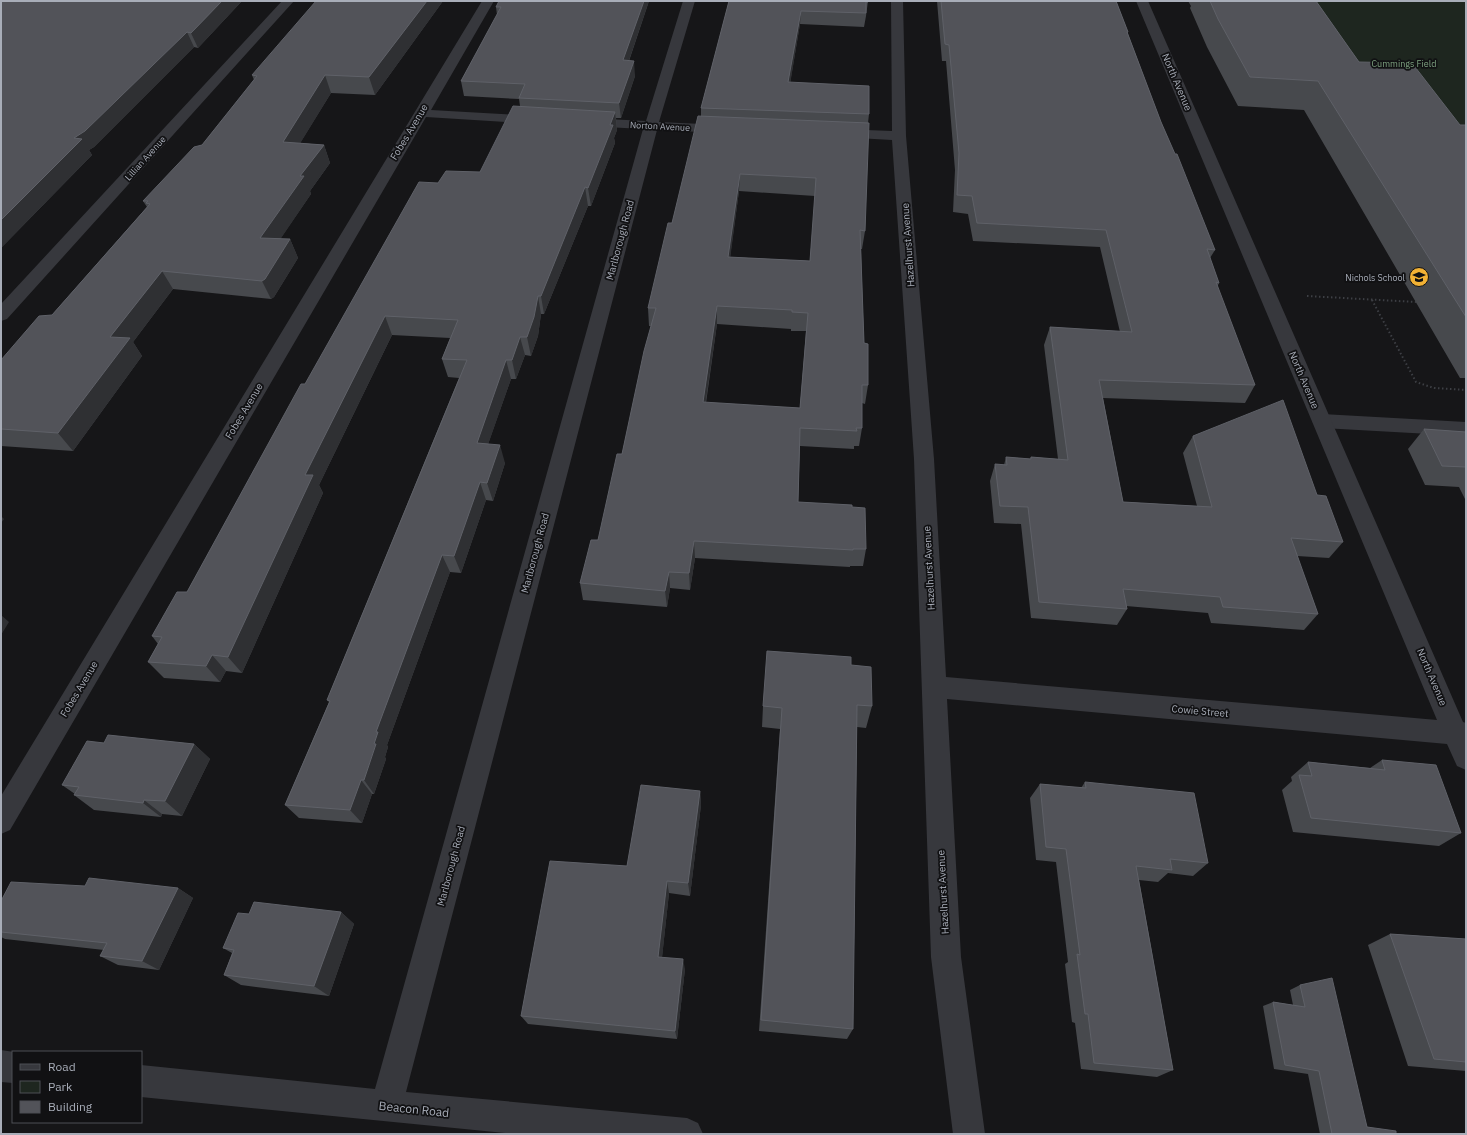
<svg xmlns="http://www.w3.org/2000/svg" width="1467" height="1135" viewBox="0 0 1467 1135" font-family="'IBM Plex Sans',sans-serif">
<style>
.green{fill:#1e261f}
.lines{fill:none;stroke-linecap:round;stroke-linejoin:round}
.path{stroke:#3d3f44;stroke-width:2;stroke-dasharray:1.5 2.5;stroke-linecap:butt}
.service{fill:#37383d;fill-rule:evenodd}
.minor{fill:#37383d;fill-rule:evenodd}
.wall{fill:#47494d;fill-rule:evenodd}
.shaded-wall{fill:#2f3033}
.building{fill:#525359;stroke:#5f6168;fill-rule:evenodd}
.labels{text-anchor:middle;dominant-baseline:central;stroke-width:3.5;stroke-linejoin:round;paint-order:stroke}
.far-park-label{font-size:9px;fill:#7fa381;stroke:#111113}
.far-street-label{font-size:9px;fill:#a8adb8;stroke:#111113}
.far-poi-label{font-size:9px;fill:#a8adb8;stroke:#111113;text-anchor:end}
.street-label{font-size:10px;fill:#a8adb8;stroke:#111113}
.near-street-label{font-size:12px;fill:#a8adb8;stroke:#111113}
</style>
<rect width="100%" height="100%" fill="#161618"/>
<!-- green -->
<path class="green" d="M 1292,1 L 1466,1 L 1466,134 L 1371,129 Z"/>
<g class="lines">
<!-- path -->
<path class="path" d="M 1307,296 L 1416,302
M 1372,300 L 1416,382 L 1434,388 L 1466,390"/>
<!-- service -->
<path class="service" d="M 1322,414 L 1466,422 L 1466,436 L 1322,428 L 1315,426 L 1312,421 L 1315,416 Z"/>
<!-- minor -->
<path class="minor" d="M 282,1 L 294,1 L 7,319 L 1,321 L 1,304 Z
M 482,1 L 494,1 L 431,110 L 537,116 L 542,117 L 544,120 L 542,123 L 537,124 L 426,117 L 10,830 L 1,834 L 1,796 Z
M 683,1 L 695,1 L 659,122 L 724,125 L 729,126 L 731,129 L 729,132 L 724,133 L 657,130 L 406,1092 L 687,1118 L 698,1123 L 703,1134 L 515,1134 L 141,1097 L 141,1065 L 375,1089 L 643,129 L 587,126 L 582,125 L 580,122 L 582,119 L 587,118 L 646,121 Z
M 891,1 L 903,1 L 906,136 L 934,459 L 946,677 L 1437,720 L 1136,1 L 1148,1 L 1463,722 L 1466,723 L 1466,770 L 1457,766 L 1447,744 L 947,699 L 961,957 L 985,1134 L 953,1134 L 931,957 L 914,459 L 892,140 L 839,137 L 834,136 L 832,133 L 834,130 L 839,129 L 892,131 Z
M 1,1050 L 14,1052 L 13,1052 L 13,1083 L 1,1082 Z"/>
</g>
<!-- wall -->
<path class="wall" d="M 1,1 L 242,1 L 198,48 L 194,47 L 94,147 L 89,150 L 92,155 L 1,248 Z
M 443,1 L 375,95 L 331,93 L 300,143 L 324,145 L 330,163 L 310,191 L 311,194 L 280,239 L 290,239 L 298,258 L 274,297 L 271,299 L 173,289 L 133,342 L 142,356 L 73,451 L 1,446 L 1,360 L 52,315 L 147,207 L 143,201 L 202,145 L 254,80 L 252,75 Z
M 499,1 L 649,1 L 629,61 L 635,76 L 621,118 L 616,118 L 617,130 L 614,138 L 615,143 L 591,206 L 588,206 L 544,314 L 541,314 L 538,336 L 531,356 L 525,355 L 516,379 L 511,379 L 488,444 L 505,463 L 493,501 L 486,500 L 461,573 L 450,572 L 387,745 L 388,747 L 385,757 L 386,759 L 374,794 L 372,794 L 362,823 L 299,818 L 285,805 L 329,702 L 327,700 L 459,378 L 448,377 L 442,359 L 450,338 L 392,335 L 319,485 L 323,493 L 242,673 L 226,671 L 220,682 L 164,678 L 148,662 L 158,644 L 152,636 L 187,592 L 305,384 L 438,183 L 480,172 L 520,106 L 519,99 L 464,96 L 461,81 L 497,15 L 496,7 Z
M 729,1 L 868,1 L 866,16 L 864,27 L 800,24 L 790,83 L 869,114 L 868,123 L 865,231 L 862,249 L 861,249 L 864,343 L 868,385 L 865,404 L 862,403 L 862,428 L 859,446 L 854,446 L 854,449 L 800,446 L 798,502 L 852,507 L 866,549 L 863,566 L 850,566 L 850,567 L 695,558 L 690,590 L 670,588 L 667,607 L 583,600 L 580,583 L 598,540 L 622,454 L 651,326 L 649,326 L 648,308 L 672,223 L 701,116 L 701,108 ZM 739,191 L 815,196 L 810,261 L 730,257 ZM 717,324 L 791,329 L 791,331 L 806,331 L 800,408 L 706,403 Z
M 937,1 L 1116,1 L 1128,32 L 1128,34 L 1161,122 L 1215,250 L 1210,258 L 1219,283 L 1217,287 L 1255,385 L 1245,403 L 1103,398 L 1123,502 L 1197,506 L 1183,453 L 1193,436 L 1317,495 L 1343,542 L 1329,558 L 1297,556 L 1318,614 L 1304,630 L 1211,623 L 1208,613 L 1126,606 L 1127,609 L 1117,625 L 1031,618 L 1021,524 L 994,523 L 990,481 L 995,464 L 1004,465 L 1006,457 L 1030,459 L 1031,457 L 1058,459 L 1044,345 L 1050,327 L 1120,332 L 1100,247 L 973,241 L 968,214 L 953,212 L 955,170 L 946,61 L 942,61 Z
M 1188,1 L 1316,1 L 1359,62 L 1460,125 L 1466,125 L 1466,378 L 1460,378 L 1304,110 L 1238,106 L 1207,47 L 1190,8 L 1191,6 Z
M 1424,429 L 1466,432 L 1466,501 L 1459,487 L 1425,485 L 1408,449 Z
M 851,665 L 872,706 L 866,728 L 857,727 L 853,1029 L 847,1039 L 759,1031 L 780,729 L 762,727 L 763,706 Z
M 104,743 L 194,744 L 210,759 L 182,816 L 162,814 L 161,817 L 94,810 L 74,795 L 75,794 L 62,785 Z
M 1382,760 L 1461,833 L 1439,846 L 1293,832 L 1282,790 L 1292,781 L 1291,777 L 1308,762 L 1370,768 Z
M 1085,782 L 1208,863 L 1193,876 L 1168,873 L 1158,882 L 1139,880 L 1173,1070 L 1157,1077 L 1081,1069 L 1075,1023 L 1072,1022 L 1065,964 L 1068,962 L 1056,862 L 1036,860 L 1030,798 L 1040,784 L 1081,788 Z
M 700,791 L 701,805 L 690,896 L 669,893 L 662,957 L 685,969 L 677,1039 L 528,1024 L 521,1016 L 627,866 Z
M 85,886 L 178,888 L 193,898 L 159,970 L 118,965 L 100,956 L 104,950 L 5,939 L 1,937 L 1,901 Z
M 341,912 L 354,924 L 329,996 L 241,985 L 224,975 L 232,953 L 223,948 L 249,914 Z
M 1390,934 L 1466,939 L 1466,1071 L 1408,1066 L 1368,945 Z
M 1300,985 L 1367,1127 L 1396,1134 L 1320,1134 L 1308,1074 L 1274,1069 L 1263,1006 L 1273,1002 L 1293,1005 L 1290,990 Z"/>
<!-- shaded-wall -->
<path class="shaded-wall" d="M 222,1 L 242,1 L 198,48 L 191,33 Z
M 427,1 L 443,1 L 375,95 L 369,77 Z
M 644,1 L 649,1 L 624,75 L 623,60 Z
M 801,11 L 800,24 L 788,97 L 788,82 Z
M 187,32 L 194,47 L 94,147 L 89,150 L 92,155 L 1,248 L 1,220 L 74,138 Z
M 634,61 L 635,76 L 621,118 L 619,103 Z
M 325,75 L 331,93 L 290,160 L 283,142 Z
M 615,112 L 617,130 L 614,138 L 615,143 L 591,206 L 588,188 Z
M 324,145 L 330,163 L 310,191 L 311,194 L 269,256 L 260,238 L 300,176 Z
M 740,174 L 739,191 L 728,275 L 728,257 Z
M 585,187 L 588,206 L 544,314 L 541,296 Z
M 290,239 L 298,258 L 274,297 L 271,299 L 262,281 Z
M 162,271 L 173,289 L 133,342 L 142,356 L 73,451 L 58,433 L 110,337 Z
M 538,296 L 541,314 L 538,336 L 531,356 L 527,337 Z
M 717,306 L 717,324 L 703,420 L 703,402 Z
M 385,316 L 392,335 L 319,485 L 323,493 L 242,673 L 228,657 L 305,475 Z
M 520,337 L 525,355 L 516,379 L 512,360 Z
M 506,360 L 511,379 L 482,462 L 477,443 Z
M 500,445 L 505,463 L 493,501 L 487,483 Z
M 480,482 L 486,500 L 461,573 L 454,556 Z
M 1,516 L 4,519 L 1,523 Z
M 694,541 L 695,558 L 690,590 L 689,573 Z
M 442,555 L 450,572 L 387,745 L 388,747 L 385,757 L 386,759 L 374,794 L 364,780 L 374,744 L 376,732 Z
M 669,572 L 670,588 L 667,607 L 665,591 Z
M 1,615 L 9,622 L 1,635 Z
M 212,655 L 226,671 L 220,682 L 206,666 Z
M 194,744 L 210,759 L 182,816 L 165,801 Z
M 361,780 L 372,794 L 362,823 L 350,810 Z
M 700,791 L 701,805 L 690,896 L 688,883 Z
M 144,800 L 162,814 L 161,817 L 143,803 Z
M 667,881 L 669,893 L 661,967 L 658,957 Z
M 178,888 L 193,898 L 159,970 L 142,961 Z
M 341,912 L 354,924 L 329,996 L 314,986 Z
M 683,959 L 685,969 L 677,1039 L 675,1031 Z"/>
<!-- building -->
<path class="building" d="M 1,1 L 222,1 L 191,33 L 187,32 L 85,131 L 74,138 L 82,139 L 1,220 Z
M 316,1 L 427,1 L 369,77 L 325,75 L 283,142 L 324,145 L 300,176 L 304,176 L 260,238 L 290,239 L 265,279 L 262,281 L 162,271 L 110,337 L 130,338 L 58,433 L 1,429 L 1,360 L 39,316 L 52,315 L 150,204 L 146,203 L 148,201 L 143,201 L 194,147 L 202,145 L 257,76 L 252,75 Z
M 499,1 L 644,1 L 623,60 L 634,61 L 619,103 L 519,98 L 525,84 L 461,81 L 501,7 L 496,7 Z
M 729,1 L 868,1 L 868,2 L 866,2 L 866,13 L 801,11 L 788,82 L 869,86 L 869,114 L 701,108 Z
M 941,1 L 1116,1 L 1128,32 L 1127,32 L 1161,122 L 1175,154 L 1177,154 L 1215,250 L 1207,249 L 1219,283 L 1216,282 L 1255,385 L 1099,380 L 1123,502 L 1212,507 L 1193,436 L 1283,400 L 1317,495 L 1326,496 L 1343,542 L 1291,538 L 1318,614 L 1223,607 L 1220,597 L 1123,589 L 1127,609 L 1039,602 L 1028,507 L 1000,506 L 995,464 L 1007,465 L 1006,457 L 1031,459 L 1031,457 L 1068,460 L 1050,327 L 1132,332 L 1106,230 L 977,223 L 972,196 L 957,195 L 959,153 L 949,45 L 945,44 Z
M 1210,1 L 1316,1 L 1359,62 L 1412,63 L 1460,125 L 1466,125 L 1466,317 L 1318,81 L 1250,77 L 1218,19 Z
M 513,106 L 615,112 L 610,125 L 613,125 L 588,188 L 585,187 L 541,296 L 538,296 L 534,317 L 527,337 L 520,337 L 512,360 L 506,360 L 477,443 L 500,445 L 487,483 L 480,482 L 454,556 L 442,555 L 376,732 L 378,732 L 374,744 L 376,744 L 364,780 L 361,780 L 350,810 L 285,805 L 330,701 L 327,700 L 467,360 L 442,359 L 458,320 L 385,316 L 305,475 L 313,475 L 228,657 L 212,655 L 206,666 L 148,662 L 162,637 L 152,636 L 177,592 L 187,592 L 301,384 L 305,384 L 419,182 L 438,183 L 446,171 L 480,172 Z
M 698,116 L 869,123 L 865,231 L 860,230 L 864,343 L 868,344 L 868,385 L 862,385 L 862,428 L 856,428 L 857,431 L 800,428 L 798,502 L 852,505 L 852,507 L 865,508 L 866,549 L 853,549 L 853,550 L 694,541 L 689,573 L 669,572 L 665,591 L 580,583 L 591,540 L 598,540 L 617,454 L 622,454 L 644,351 L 656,308 L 648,308 L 668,223 L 672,223 ZM 740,174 L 816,178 L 810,261 L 728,257 ZM 717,306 L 792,310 L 792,312 L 808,313 L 800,408 L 703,402 Z
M 1424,429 L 1466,432 L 1466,467 L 1442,466 Z
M 767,651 L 851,657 L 851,665 L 871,667 L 872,706 L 857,705 L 853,1029 L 761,1020 L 782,708 L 763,706 Z
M 108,735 L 194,744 L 165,801 L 144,800 L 143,803 L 74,795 L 79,787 L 62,785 L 87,741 L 104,743 Z
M 1382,760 L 1436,765 L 1461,833 L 1311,818 L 1299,775 L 1312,776 L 1308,762 L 1385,770 Z
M 1085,782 L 1194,793 L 1208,863 L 1170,859 L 1172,870 L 1136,866 L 1173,1070 L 1094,1063 L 1088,1014 L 1085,1014 L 1077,954 L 1080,955 L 1066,849 L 1046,847 L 1040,784 L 1086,788 Z
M 641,785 L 700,791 L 688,883 L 667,881 L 658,957 L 683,959 L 675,1031 L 521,1016 L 550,861 L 627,866 Z
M 89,878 L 178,888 L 142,961 L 100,956 L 107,943 L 1,932 L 1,901 L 11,882 L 85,886 Z
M 254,902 L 341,912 L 314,986 L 224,975 L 234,950 L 223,948 L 238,913 L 249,914 Z
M 1390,934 L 1466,939 L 1466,1062 L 1434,1059 Z
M 1332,978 L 1367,1127 L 1396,1131 L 1396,1134 L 1332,1134 L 1319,1071 L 1285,1065 L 1273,1002 L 1305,1007 L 1300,985 Z"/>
<!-- icons -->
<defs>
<g id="school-disc" transform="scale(1)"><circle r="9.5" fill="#f2b134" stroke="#111113"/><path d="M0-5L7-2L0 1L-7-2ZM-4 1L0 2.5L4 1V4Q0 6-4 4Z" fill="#111"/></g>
</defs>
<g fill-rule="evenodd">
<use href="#school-disc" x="1419" y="277"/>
</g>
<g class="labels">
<!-- far-park labels -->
<g class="far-park-label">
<text x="1404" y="63">Cummings Field</text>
</g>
<!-- far-street labels -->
<g class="far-street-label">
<text transform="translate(660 126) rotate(3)">Norton Avenue</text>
<text transform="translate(145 158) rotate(-48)">Lillian Avenue</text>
</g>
<!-- far-poi labels -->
<g class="far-poi-label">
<text x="1405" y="277">Nichols School</text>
</g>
<!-- street labels -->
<g class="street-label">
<text transform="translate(1177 82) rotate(67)">North Avenue</text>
<text transform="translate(409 132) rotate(-59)">Fobes Avenue</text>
<text transform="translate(620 240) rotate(-75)">Marlborough Road</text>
<text transform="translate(908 245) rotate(-94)">Hazelhurst Avenue</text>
<text transform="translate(1304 380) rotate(67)">North Avenue</text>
<text transform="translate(244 411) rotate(-59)">Fobes Avenue</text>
<text transform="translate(535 553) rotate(-75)">Marlborough Road</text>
<text transform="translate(929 568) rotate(-93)">Hazelhurst Avenue</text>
<text transform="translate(1432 677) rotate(67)">North Avenue</text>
<text transform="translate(79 689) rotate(-59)">Fobes Avenue</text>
<text transform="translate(1200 711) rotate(5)">Cowie Street</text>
<text transform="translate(451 866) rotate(-75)">Marlborough Road</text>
<text transform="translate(943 892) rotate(-93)">Hazelhurst Avenue</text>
</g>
<!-- near-street labels -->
<g class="near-street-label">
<text transform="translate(414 1109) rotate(6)">Beacon Road</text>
</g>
</g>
<!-- border -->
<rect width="1467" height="1135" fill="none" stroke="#a8adb8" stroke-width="4"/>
<!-- legend -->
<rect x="12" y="1051" width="130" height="72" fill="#111113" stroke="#4d4f55"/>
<rect x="20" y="1064" width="20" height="6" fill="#37383d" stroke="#4d4f55"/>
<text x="48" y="1071" font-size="12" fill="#a8adb8">Road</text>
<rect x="20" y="1081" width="20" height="12" fill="#1e261f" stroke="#4d4f55"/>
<text x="48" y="1091" font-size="12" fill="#a8adb8">Park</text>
<rect x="20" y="1101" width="20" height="12" fill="#525359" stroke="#4d4f55"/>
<text x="48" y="1111" font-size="12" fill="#a8adb8">Building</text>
</svg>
